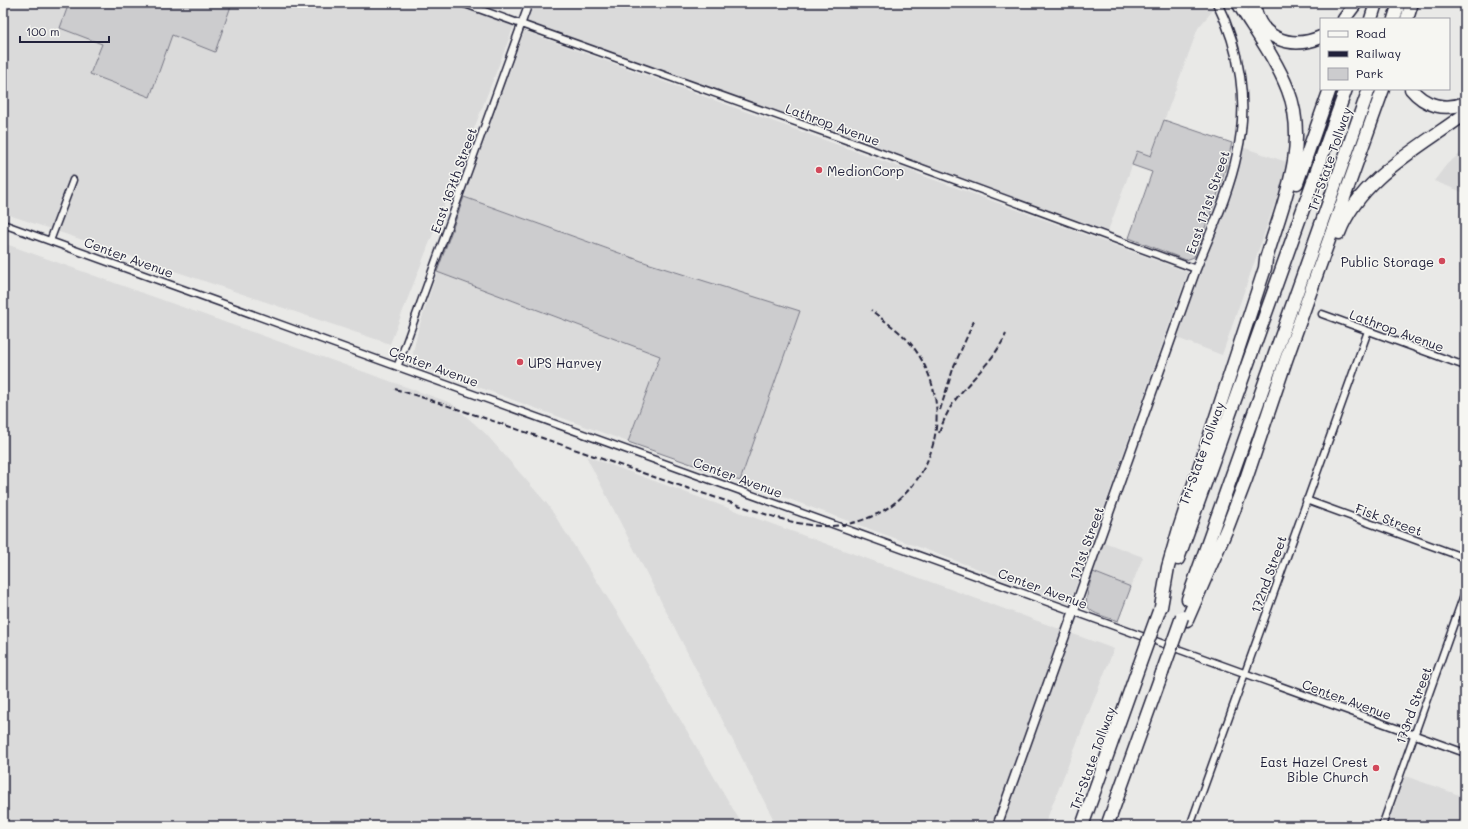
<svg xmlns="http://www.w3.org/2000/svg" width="1468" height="829" viewBox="0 0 1468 829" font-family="Mali,sans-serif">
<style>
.built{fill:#dadada}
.green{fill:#ccccce;stroke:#777784}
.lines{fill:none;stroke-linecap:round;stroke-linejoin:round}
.minor-casing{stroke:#22223b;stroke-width:9}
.tertiary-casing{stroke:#22223b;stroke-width:11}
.motorway-casing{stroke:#22223b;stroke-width:15}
.minor{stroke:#f6f6f2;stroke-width:6}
.tertiary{stroke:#f6f6f2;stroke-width:8}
.motorway{stroke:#f6f6f2;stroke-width:12}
.rail{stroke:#22223b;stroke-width:2;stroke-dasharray:6 3;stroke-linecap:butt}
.motorway-bridge-casing{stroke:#22223b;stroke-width:15;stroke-linecap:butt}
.motorway-bridge{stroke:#f6f6f2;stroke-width:12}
.poi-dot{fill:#d1495b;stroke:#f6f6f2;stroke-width:1.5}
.labels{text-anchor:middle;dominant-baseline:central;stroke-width:3;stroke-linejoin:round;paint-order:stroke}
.street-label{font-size:13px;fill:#22223b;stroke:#f6f6f2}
.poi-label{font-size:13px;fill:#22223b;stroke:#f6f6f2;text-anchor:start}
</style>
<rect width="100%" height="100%" fill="#e9e9e7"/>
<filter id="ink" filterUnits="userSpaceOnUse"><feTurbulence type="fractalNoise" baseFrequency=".025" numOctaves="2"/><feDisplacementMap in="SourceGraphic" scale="8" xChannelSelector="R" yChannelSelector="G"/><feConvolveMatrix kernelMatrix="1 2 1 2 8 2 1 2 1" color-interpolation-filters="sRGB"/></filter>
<g filter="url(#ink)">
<!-- built -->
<path class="built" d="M 3,3 L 451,3 L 514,26 L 390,344 L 3,213 Z
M 534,3 L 1210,3 L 1214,9 L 1198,28 L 1151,156 L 1137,152 L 1108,231 L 527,23 Z
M 524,31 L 1188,272 L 1070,603 L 740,481 L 800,311 L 647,263 L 464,197 Z
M 1242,147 L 1287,162 L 1283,180 L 1222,355 L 1177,338 L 1223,212 Z
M 1465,150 L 1465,193 L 1434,181 L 1447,164 Z
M 3,243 L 451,403 L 485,433 L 548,505 L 618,614 L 743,826 L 3,826 Z
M 437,272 L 660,356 L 628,442 L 418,365 L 413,353 L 418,330 Z
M 586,456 L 1114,649 L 1044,826 L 777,826 Z
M 1104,542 L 1143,557 L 1131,587 L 1093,572 Z
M 1405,776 L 1465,797 L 1465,826 L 1387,826 Z"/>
<!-- green -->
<path class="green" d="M 69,3 L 232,3 L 215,52 L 172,35 L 150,97 L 90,74 L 102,44 L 60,28 Z
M 1164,120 L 1232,143 L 1221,185 L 1194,257 L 1186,260 L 1129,238 L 1152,172 L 1132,165 L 1137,151 L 1151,156 Z
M 464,197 L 647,263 L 800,311 L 740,481 L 628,442 L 660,356 L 437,272 Z
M 1093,572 L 1131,587 L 1118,621 C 1080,609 1083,610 1093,572 Z"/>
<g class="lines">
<!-- minor casing -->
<g class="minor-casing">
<path id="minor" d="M 462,3 L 843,139 L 1196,269
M 3,224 C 491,398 977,579 1465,753
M 50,241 L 73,180
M 1322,314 L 1465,366
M 398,365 L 529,3
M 1306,500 L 1465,558
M 1190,826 L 1368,331
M 1382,826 L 1465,592"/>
</g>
<!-- tertiary casing -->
<g class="tertiary-casing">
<path id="tertiary" d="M 997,826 L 1196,269 C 1211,231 1229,193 1237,154 C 1249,104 1240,49 1217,3"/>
</g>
<!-- motorway casing -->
<g class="motorway-casing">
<path id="motorway" d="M 1254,3 C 1258,39 1291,50 1321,37
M 1344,19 L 1356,3
M 1371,19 L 1376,3
M 1394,19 L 1399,3
M 1407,19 L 1412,3
M 1411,89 C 1425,106 1445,111 1465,103
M 1297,183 L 1330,89
M 1339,233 C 1360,178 1419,148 1465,114
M 1178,559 L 1346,89
M 1188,599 L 1369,89
M 1161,607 L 1168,567 L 1179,529 L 1265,268 L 1266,259 C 1282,205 1310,146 1288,90 C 1276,59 1255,31 1238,3
M 1187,620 L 1228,526 L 1246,479 L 1286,360 L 1383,89
M 1082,826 L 1139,666
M 1107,826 L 1162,673"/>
</g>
<!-- minor -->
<use href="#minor" class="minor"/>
<!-- tertiary -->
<use href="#tertiary" class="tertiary"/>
<!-- motorway -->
<use href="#motorway" class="motorway"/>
<!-- rail -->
<path class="rail" d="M 395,389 C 486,417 575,450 666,481 C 690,489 714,497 738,505 C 775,517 813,533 852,523 C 932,504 961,412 914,348 C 904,333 885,322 871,310
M 940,410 L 954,366 L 974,321
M 939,433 C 944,419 950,406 959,395 C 976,374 995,359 1006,334"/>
<!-- motorway-bridge casing -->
<g class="motorway-bridge-casing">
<path id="motorway-bridge" d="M 1139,666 L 1159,611
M 1162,673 L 1182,617"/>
</g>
<!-- motorway-bridge -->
<use href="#motorway-bridge" class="motorway-bridge"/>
</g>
</g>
<!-- markers -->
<g class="poi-dot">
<circle cx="819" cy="170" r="4"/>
<circle cx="1442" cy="261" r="4"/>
<circle cx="520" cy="362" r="4"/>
<circle cx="1376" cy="768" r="4"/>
</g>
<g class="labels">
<!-- street labels -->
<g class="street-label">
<text transform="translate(833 124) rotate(20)">Lathrop Avenue</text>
<text transform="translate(1329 159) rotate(-71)">Tri-State Tollway</text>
<text transform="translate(453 180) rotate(-70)">East 167th Street</text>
<text transform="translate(1207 202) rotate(-71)">East 171st Street</text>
<text transform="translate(129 257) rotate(20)">Center Avenue</text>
<text transform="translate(1397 330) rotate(20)">Lathrop Avenue</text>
<text transform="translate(434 366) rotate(20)">Center Avenue</text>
<text transform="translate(1201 453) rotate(-70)">Tri-State Tollway</text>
<text transform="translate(738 477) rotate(20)">Center Avenue</text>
<text transform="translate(1389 519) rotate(20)">Fisk Street</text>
<text transform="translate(1086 543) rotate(-70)">171st Street</text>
<text transform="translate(1268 574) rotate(-70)">172nd Street</text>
<text transform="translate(1043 588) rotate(20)">Center Avenue</text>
<text transform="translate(1347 699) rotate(20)">Center Avenue</text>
<text transform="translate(1413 705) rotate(-70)">173rd Street</text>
<text transform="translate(1092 758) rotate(-70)">Tri-State Tollway</text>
</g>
<!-- poi labels -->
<g class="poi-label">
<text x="827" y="170">MedionCorp</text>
<text x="1434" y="261" text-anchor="end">Public Storage</text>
<text x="528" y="362">UPS Harvey</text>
<text x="1368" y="761" text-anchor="end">East Hazel Crest<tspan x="1368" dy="15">Bible Church</tspan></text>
</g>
</g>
<!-- margin -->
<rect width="1468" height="829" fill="none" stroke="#f6f6f2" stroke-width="16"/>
<rect x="8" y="8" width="1452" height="813" fill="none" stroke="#22223b" stroke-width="1.5" filter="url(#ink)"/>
<!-- legend -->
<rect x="1320" y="18" width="130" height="72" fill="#f6f6f2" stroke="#a1a1a9"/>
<rect x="1328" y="31" width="20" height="6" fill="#f6f6f2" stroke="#a1a1a9"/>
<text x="1356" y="38" font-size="12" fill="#22223b">Road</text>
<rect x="1328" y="51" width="20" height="6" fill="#22223b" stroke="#a1a1a9"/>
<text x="1356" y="58" font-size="12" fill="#22223b">Railway</text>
<rect x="1328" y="68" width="20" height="12" fill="#ccccce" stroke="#a1a1a9"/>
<text x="1356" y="78" font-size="12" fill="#22223b">Park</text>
<!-- scale -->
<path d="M20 36v6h89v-6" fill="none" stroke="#22223b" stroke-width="2"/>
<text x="26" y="36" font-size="12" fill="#22223b" stroke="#f6f6f2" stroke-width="3" paint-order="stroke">100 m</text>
</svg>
